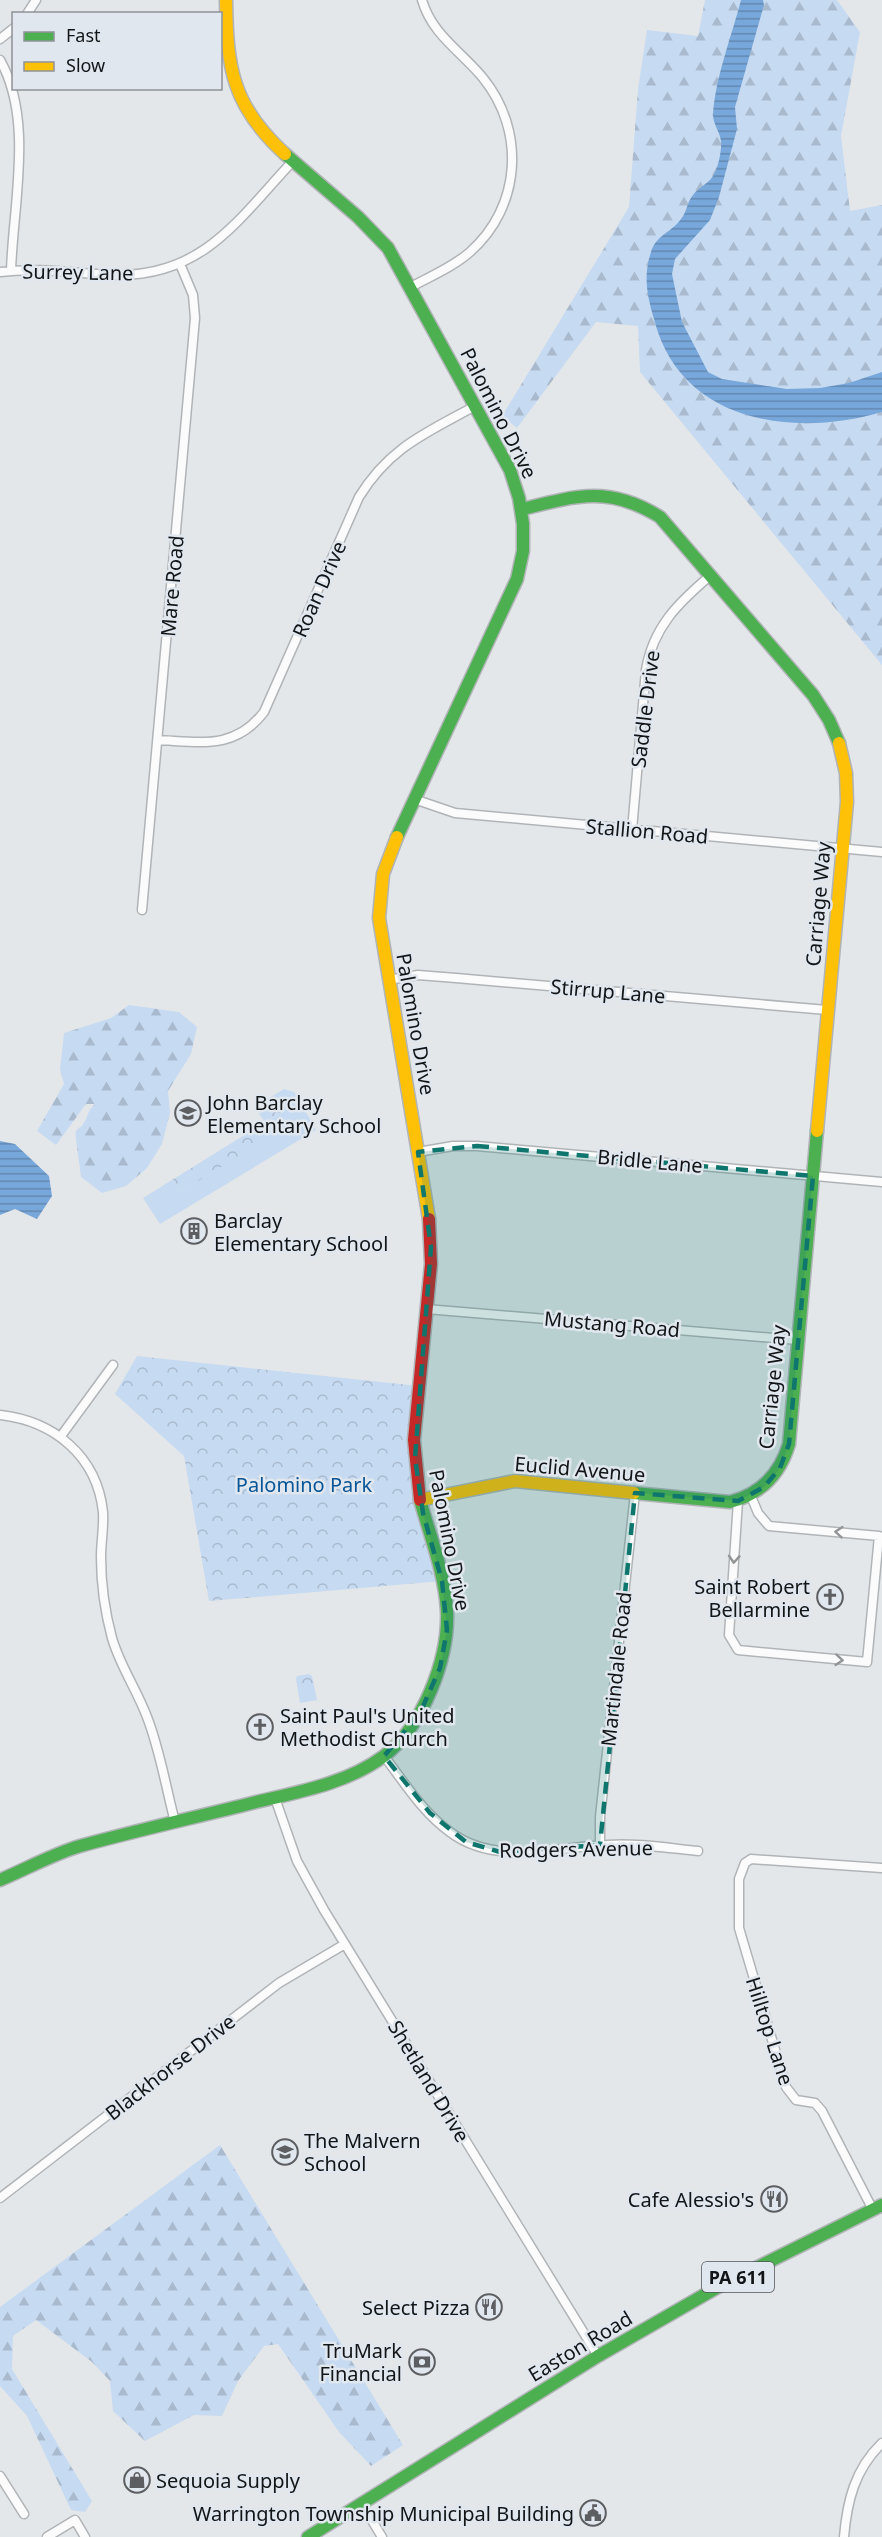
<svg xmlns="http://www.w3.org/2000/svg" width="882" height="2537" viewBox="0 0 882 2537" font-family="'Noto Sans',sans-serif">
<style>
.green{fill:#c6daf1}
.forest{fill:url(#forest-firs)}
.park{fill:url(#park-crowns)}
.water{fill:url(#water-rules)}
.lines{fill:none;stroke-linecap:round;stroke-linejoin:round}
.street-casing{stroke:#b1b4b7;stroke-width:11}
.fast-casing{stroke:#b1b4b7;stroke-width:15}
.slow-casing{stroke:#b1b4b7;stroke-width:15}
.jam-casing{stroke:#b1b4b7;stroke-width:15}
.street{stroke:#fbfbfc;stroke-width:8}
.fast{stroke:#4caf50;stroke-width:12}
.slow{stroke:#ffc107;stroke-width:12}
.jam{stroke:#c62828;stroke-width:12}
.oneway{stroke:#929495}
.marked{fill:#0f766e;fill-opacity:0.2;stroke:#0f766e;stroke-width:4.5;stroke-dasharray:12 8;stroke-linejoin:round}
.labels{text-anchor:middle;dominant-baseline:central;stroke-width:5;stroke-linejoin:round;paint-order:stroke}
.shield{fill:#e0e7ee;stroke:#505458;stroke-width:1.5}
.shield-label{font-size:18px;font-weight:bold;fill:#121517}
.street-label{font-size:20px;fill:#121517;stroke:#e0e7ee}
.poi-label{font-size:20px;fill:#121517;stroke:#e0e7ee;text-anchor:start}
.park-label{font-size:20px;fill:#085597;stroke:#e0e7ee}
</style>
<defs>
<pattern id="forest-firs" width="22" height="20" patternUnits="userSpaceOnUse" patternTransform="scale(1.5)"><rect width="22" height="20" fill="#c6daf1"/><path d="M5 1l3.5 6h-7zM16 11l3.5 6h-7z" fill="#a9bace"/></pattern>
<pattern id="park-crowns" width="20" height="18" patternUnits="userSpaceOnUse" patternTransform="scale(1.5)"><rect width="20" height="18" fill="#c6daf1"/><path d="M2 6a3 3 0 1 1 6 0M12 15a3 3 0 1 1 6 0" fill="none" stroke="#a9bace"/></pattern>
<pattern id="water-rules" width="6" height="5" patternUnits="userSpaceOnUse" patternTransform="scale(1.5)"><rect width="6" height="5" fill="#78a8db"/><path d="M0 2.5h6" fill="none" stroke="#6188b1"/></pattern>
</defs>
<rect width="100%" height="100%" fill="#e4e7ea"/>
<!-- green -->
<path class="green" d="M 300,1101 L 316,1130 L 160,1224 L 143,1198 L 172,1180 L 180,1192 L 261,1142 L 254,1129 Z"/>
<!-- forest -->
<path class="forest" d="M 705,0 L 837,0 L 860,32 L 841,136 L 850,211 L 882,205 L 882,665 L 640,372 L 638,326 L 596,322 L 517,428 L 502,416 L 629,207 L 638,89 L 647,30 L 698,36 Z
M 129,1005 L 179,1012 L 197,1027 L 191,1054 L 168,1091 L 170,1113 L 162,1144 L 147,1168 L 126,1186 L 102,1193 L 81,1177 C 81,1170 74,1133 76,1131 C 78,1128 82,1127 83,1124 C 89,1116 86,1113 95,1104 L 86,1104 L 56,1145 L 37,1131 L 64,1084 L 60,1069 L 64,1033 L 111,1018 Z
M 220,2145 L 403,2445 L 371,2466 L 339,2432 L 278,2344 L 264,2346 L 238,2381 L 222,2416 L 194,2415 L 145,2441 L 113,2411 L 110,2381 L 92,2362 L 36,2320 L 13,2336 L 12,2369 L 92,2501 L 85,2512 L 71,2510 L 27,2416 L 0,2386 L 0,2307 Z"/>
<!-- park -->
<path class="park" d="M 284,1089 L 294,1092 L 300,1101 L 265,1122 L 259,1114 L 264,1101 Z
M 254,1129 L 262,1142 L 180,1192 L 172,1180 Z
M 137,1356 L 419,1386 L 414,1440 L 442,1581 L 209,1601 L 184,1456 L 115,1394 Z
M 309,1674 L 312,1676 L 317,1700 L 300,1703 L 296,1679 L 297,1676 Z"/>
<!-- water -->
<path class="water" d="M 741,0 L 763,0 L 764,5 L 735,107 L 737,129 L 719,197 L 710,220 L 675,259 L 672,274 L 682,322 L 708,372 L 722,379 L 787,389 L 820,388 L 849,383 L 882,372 L 882,412 C 793,438 680,423 654,319 C 647,295 643,276 651,252 C 656,235 672,232 681,219 C 687,212 687,202 693,195 C 698,188 709,183 713,176 C 718,169 722,150 721,141 C 720,132 713,124 713,115 C 715,79 732,35 741,0 Z
M 0,1141 L 15,1144 L 49,1176 L 52,1196 L 37,1219 L 15,1209 L 0,1215 Z"/>
<g class="lines">
<!-- street casing -->
<g class="street-casing">
<path id="street" d="M 27,14 L 36,0
M 0,39 L 14,28
M 0,60 C 34,120 13,204 11,271
M 0,272 C 41,267 79,274 119,275 C 205,275 240,217 293,161
M 411,287 C 431,276 453,267 470,252 C 521,207 526,131 483,78 C 462,52 432,35 422,0
M 158,740 C 201,742 235,750 264,712 L 359,497 C 390,447 426,433 475,406
M 414,799 L 455,813 L 882,852
M 632,830 L 646,670 C 653,627 679,602 711,575
M 142,910 L 195,318 L 193,295 L 180,264
M 388,980 L 418,975 L 456,978 L 827,1010
M 418,1152 L 453,1146 L 477,1146 L 882,1182
M 426,1309 L 798,1340
M 0,1415 C 54,1421 97,1456 103,1512 C 104,1527 101,1542 101,1557 C 101,1584 105,1612 112,1638 C 120,1666 137,1690 147,1717 C 160,1750 166,1788 175,1822
M 61,1436 L 113,1365
M 738,1501 L 729,1635 L 738,1650 L 867,1662 L 879,1536 L 769,1526 L 758,1513 L 751,1496
M 384,1756 C 404,1782 423,1813 450,1832 C 495,1866 555,1847 607,1845 C 637,1843 668,1848 698,1851
M 275,1798 L 297,1861 L 324,1910 L 598,2356
M 600,1845 L 600,1817 L 635,1493
M 0,2198 L 279,1983 L 345,1944
M 873,2210 L 822,2111 L 815,2103 L 796,2100 L 786,2087 L 739,1928 L 739,1879 L 745,1863 L 751,1859 L 882,1868
M 0,2476 L 24,2514
M 362,2504 L 382,2537
M 47,2537 L 75,2520 L 85,2537
M 844,2537 C 847,2501 855,2469 882,2443"/>
</g>
<!-- fast casing -->
<g class="fast-casing">
<path id="fast" d="M 285,154 L 358,217 L 388,248 L 510,470 L 519,498 L 523,524 L 523,551 L 517,579 L 397,837
M 523,509 C 577,495 610,486 660,517 L 813,695 L 829,720 L 839,743
M 634,1493 L 730,1502 C 761,1494 780,1474 789,1444 L 817,1131
M 0,1880 C 26,1869 53,1854 80,1846 C 138,1830 197,1817 256,1802 C 299,1792 348,1783 384,1756 C 423,1726 449,1659 447,1611 C 445,1574 430,1536 420,1500
M 308,2537 L 598,2356 L 718,2287 L 882,2205"/>
</g>
<!-- slow casing -->
<g class="slow-casing">
<path id="slow" d="M 226,0 C 227,68 232,106 285,154
M 397,837 L 383,874 L 379,918 L 429,1219
M 817,1131 L 847,802 L 846,773 L 839,743
M 420,1500 L 515,1481 L 634,1493"/>
</g>
<!-- jam casing -->
<g class="jam-casing">
<path id="jam" d="M 420,1500 L 414,1440 L 431,1264 L 429,1219"/>
</g>
<!-- street -->
<use href="#street" class="street"/>
<!-- fast -->
<use href="#fast" class="fast"/>
<!-- slow -->
<use href="#slow" class="slow"/>
<!-- jam -->
<use href="#jam" class="jam"/>
</g>
<!-- one-way arrows -->
<defs><path id="oneway-chevron" d="M-2-3.5L2.5 0L-2 3.5" fill="none" stroke-width="1.6" stroke-linecap="round" stroke-linejoin="round" transform="scale(1.5)"/></defs>
<g class="oneway">
<use href="#oneway-chevron" transform="translate(839 1532) rotate(-175)"/>
<use href="#oneway-chevron" transform="translate(734 1559) rotate(94)"/>
<use href="#oneway-chevron" transform="translate(839 1660) rotate(5)"/>
</g>
<!-- marked area -->
<path class="marked" d="M 477,1146 L 813,1176 L 789,1444 L 780,1468 L 764,1487 L 738,1501 L 635,1493 L 600,1845 L 500,1852 L 466,1842 L 430,1813 L 384,1756 L 420,1713 L 440,1668 L 447,1630 L 442,1581 L 423,1513 L 415,1458 L 431,1247 L 418,1152 Z"/>
<!-- icons -->
<defs>
<g id="school-ring" transform="scale(1.35)"><circle r="9.5" fill="#e0e7ee" stroke="#5c5e61" stroke-width="1.5"/><path d="M0-5L7-2L0 1L-7-2ZM-4 1L0 2.5L4 1V4Q0 6-4 4Z" fill="#5c5e61"/></g>
<g id="building-ring" transform="scale(1.35)"><circle r="9.5" fill="#e0e7ee" stroke="#5c5e61" stroke-width="1.5"/><path d="M-4-6H4V6H1V3H-1V6H-4ZM-2.5-4.3h1.7v1.8h-1.7ZM.8-4.3h1.7v1.8H.8ZM-2.5-1h1.7V.8h-1.7ZM.8-1h1.7V.8H.8Z" fill="#5c5e61"/></g>
<g id="church-ring" transform="scale(1.35)"><circle r="9.5" fill="#e0e7ee" stroke="#5c5e61" stroke-width="1.5"/><path d="M-1.2-6h2.4v3.5h3.3v2.4h-3.3V6h-2.4V-.1h-3.3v-2.4h3.3Z" fill="#5c5e61"/></g>
<g id="restaurant-ring" transform="scale(1.35)"><circle r="9.5" fill="#e0e7ee" stroke="#5c5e61" stroke-width="1.5"/><path d="M-5-6h1v4h1v-4h1v4h1v-4h1v5L-1.5 .5V6h-2V.5L-5-1ZM5-6V6H3V1.5H1.5Q1.5-4 5-6Z" fill="#5c5e61"/></g>
<g id="bank-ring" transform="scale(1.35)"><circle r="9.5" fill="#e0e7ee" stroke="#5c5e61" stroke-width="1.5"/><path d="M-6-4H6V4H-6ZM0-2.3a2.3 2.3 0 1 0 0 4.6a2.3 2.3 0 1 0 0-4.6Z" fill="#5c5e61"/></g>
<g id="shop-ring" transform="scale(1.35)"><circle r="9.5" fill="#e0e7ee" stroke="#5c5e61" stroke-width="1.5"/><path d="M-5-2.5h2.3a2.7 3.5 0 0 1 5.4 0H5L5.5 6h-11ZM-1.5-2.5h3a1.5 2.3 0 0 0-3 0Z" fill="#5c5e61"/></g>
<g id="civic-ring" transform="scale(1.35)"><circle r="9.5" fill="#e0e7ee" stroke="#5c5e61" stroke-width="1.5"/><path d="M-.6-6.5H3V-4.5H.6V-3L4-1V1h2V6H-6V1h2V-1L-.6-3ZM-1.2 2.5V6h2.4V2.5Z" fill="#5c5e61"/></g>
</defs>
<g fill-rule="evenodd">
<use href="#school-ring" x="188" y="1113"/>
<use href="#building-ring" x="194" y="1231"/>
<use href="#church-ring" x="830" y="1597"/>
<use href="#church-ring" x="260" y="1727"/>
<use href="#school-ring" x="285" y="2152"/>
<use href="#restaurant-ring" x="774" y="2199"/>
<use href="#restaurant-ring" x="489" y="2307"/>
<use href="#bank-ring" x="422" y="2362"/>
<use href="#shop-ring" x="137" y="2480"/>
<use href="#civic-ring" x="593" y="2513"/>
</g>
<g class="labels">
<!-- shield labels -->
<rect class="shield" x="702" y="2262" width="72" height="30" rx="4.5"/>
<g class="shield-label">
<text x="738" y="2277">PA 611</text>
</g>
<!-- street labels -->
<g class="street-label">
<text transform="translate(78 272) rotate(1)">Surrey Lane</text>
<text transform="translate(499 413) rotate(63)">Palomino Drive</text>
<text transform="translate(172 586) rotate(-85)">Mare Road</text>
<text transform="translate(319 589) rotate(-66)">Roan Drive</text>
<text transform="translate(645 709) rotate(-83)">Saddle Drive</text>
<text transform="translate(647 831) rotate(5)">Stallion Road</text>
<text transform="translate(818 904) rotate(-85)">Carriage Way</text>
<text transform="translate(608 991) rotate(5)">Stirrup Lane</text>
<text transform="translate(416 1024) rotate(80)">Palomino Drive</text>
<text transform="translate(650 1161) rotate(5)">Bridle Lane</text>
<text transform="translate(612 1324) rotate(5)">Mustang Road</text>
<text transform="translate(772 1387) rotate(-84)">Carriage Way</text>
<text transform="translate(580 1469) rotate(5)">Euclid Avenue</text>
<text transform="translate(450 1540) rotate(79)">Palomino Drive</text>
<text transform="translate(616 1669) rotate(-84)">Martindale Road</text>
<text transform="translate(576 1849) rotate(-1)">Rodgers Avenue</text>
<text transform="translate(770 2031) rotate(72)">Hilltop Lane</text>
<text transform="translate(170 2067) rotate(-38)">Blackhorse Drive</text>
<text transform="translate(429 2081) rotate(59)">Shetland Drive</text>
<text transform="translate(580 2346) rotate(-31)">Easton Road</text>
</g>
<!-- poi labels -->
<g class="poi-label">
<text x="207" y="1102">John Barclay<tspan x="207" dy="23">Elementary School</tspan></text>
<text x="214" y="1220">Barclay<tspan x="214" dy="23">Elementary School</tspan></text>
<text x="810" y="1586" text-anchor="end">Saint Robert<tspan x="810" dy="23">Bellarmine</tspan></text>
<text x="280" y="1715">Saint Paul's United<tspan x="280" dy="23">Methodist Church</tspan></text>
<text x="304" y="2140">The Malvern<tspan x="304" dy="23">School</tspan></text>
<text x="754" y="2199" text-anchor="end">Cafe Alessio's</text>
<text x="470" y="2307" text-anchor="end">Select Pizza</text>
<text x="402" y="2350" text-anchor="end">TruMark<tspan x="402" dy="23">Financial</tspan></text>
<text x="156" y="2480">Sequoia Supply</text>
<text x="574" y="2513" text-anchor="end">Warrington Township Municipal Building</text>
</g>
<!-- park labels -->
<g class="park-label">
<text x="304" y="1484">Palomino Park</text>
</g>
</g>
<!-- legend -->
<rect x="12" y="12" width="210" height="78" fill="#e0e7ee" stroke="#8e9398" stroke-width="1.5"/>
<rect x="24" y="32" width="30" height="9" fill="#4caf50" stroke="#8e9398" stroke-width="1.5"/>
<text x="66" y="42" font-size="18" fill="#121517">Fast</text>
<rect x="24" y="62" width="30" height="9" fill="#ffc107" stroke="#8e9398" stroke-width="1.5"/>
<text x="66" y="72" font-size="18" fill="#121517">Slow</text>
</svg>
